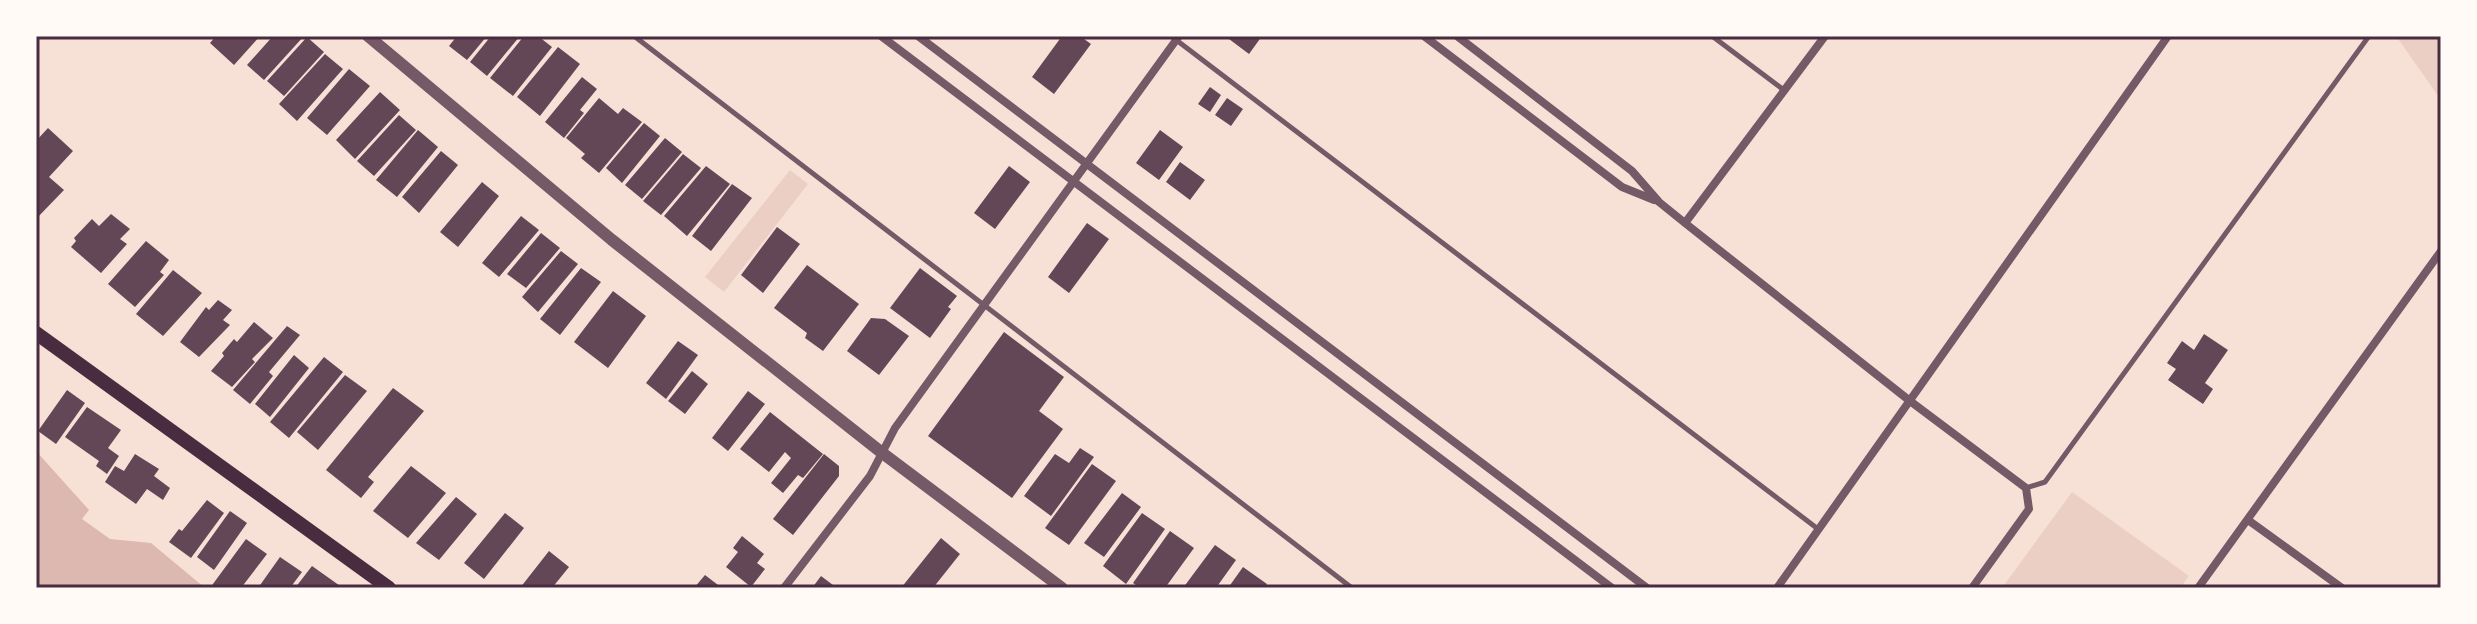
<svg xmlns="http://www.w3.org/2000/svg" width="2477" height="624" viewBox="0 0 2477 624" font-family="Barlow,sans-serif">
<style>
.green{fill:#ebcfc5}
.water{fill:#dcb8b0}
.building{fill:#644757}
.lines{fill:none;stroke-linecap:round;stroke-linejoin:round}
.service{stroke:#755966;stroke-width:5}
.minor{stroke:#755966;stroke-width:8}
.tertiary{stroke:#755966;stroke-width:12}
.primary{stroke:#4a2c40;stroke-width:14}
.neatline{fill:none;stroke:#4a2c40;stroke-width:3}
</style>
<rect width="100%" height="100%" fill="#f7e1d7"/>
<!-- green -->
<path class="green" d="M 2396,36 L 2441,36 L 2441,100 Z
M 790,170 L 808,184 L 724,292 L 705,277 Z
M 2072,492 L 2189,576 L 2180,588 L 2002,588 Z"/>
<!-- water -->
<path class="water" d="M 36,451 L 89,510 L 82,519 L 110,539 L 151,543 L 205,588 L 36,588 Z"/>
<!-- building -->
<path class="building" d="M 216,36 L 260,36 L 234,65 L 210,43 Z
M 273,36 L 304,36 L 264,80 L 247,65 Z
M 457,36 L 487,36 L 467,60 L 449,46 Z
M 491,36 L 520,36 L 487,76 L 470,62 Z
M 524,36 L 538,36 L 552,47 L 513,96 L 490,78 Z
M 1062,36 L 1080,36 L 1091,44 L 1054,94 L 1032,77 Z
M 1225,36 L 1262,36 L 1249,54 Z
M 307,37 L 324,52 L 284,96 L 267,81 Z
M 558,47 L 580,64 L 540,116 L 517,97 Z
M 325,54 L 343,69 L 297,121 L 279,104 Z
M 349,69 L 370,86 L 327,135 L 307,118 Z
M 582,77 L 597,89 L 580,110 L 584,113 L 564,138 L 545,122 Z
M 1210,87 L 1221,95 L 1210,112 L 1198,104 Z
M 380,92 L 400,110 L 355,159 L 336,140 Z
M 599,98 L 618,114 L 623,108 L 642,122 L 599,173 L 581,158 L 585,154 L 566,138 Z
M 1227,98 L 1243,109 L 1231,126 L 1215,115 Z
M 399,115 L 416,130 L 374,176 L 357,161 Z
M 644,123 L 660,136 L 622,183 L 606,168 Z
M 48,128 L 73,151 L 49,177 L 64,190 L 36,219 L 36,141 Z
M 418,130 L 438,147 L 397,197 L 376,180 Z
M 1160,130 L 1183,147 L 1159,180 L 1136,163 Z
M 665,138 L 682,152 L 642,199 L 625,185 Z
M 441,151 L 458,165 L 419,213 L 402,197 Z
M 683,154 L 701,168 L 661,215 L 643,201 Z
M 1180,162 L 1205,180 L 1190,200 L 1166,182 Z
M 706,166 L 730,184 L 687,236 L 664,216 Z
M 1009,166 L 1030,182 L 995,229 L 974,213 Z
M 482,182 L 499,196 L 458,247 L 440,232 Z
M 732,184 L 752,198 L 711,251 L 692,236 Z
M 111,214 L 130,229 L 120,239 L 127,244 L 101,273 L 71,247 L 76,241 L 74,238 L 92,219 L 99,226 Z
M 521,216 L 539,230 L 499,277 L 482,263 Z
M 1087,223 L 1109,239 L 1069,293 L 1048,277 Z
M 777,227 L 800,244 L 763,293 L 741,275 Z
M 541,233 L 560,248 L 526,288 L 507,274 Z
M 146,241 L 169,260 L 160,272 L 164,275 L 135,307 L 108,284 Z
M 561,251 L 578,264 L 538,312 L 522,297 Z
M 807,265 L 859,304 L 823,351 L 805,338 L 807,333 L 774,308 Z
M 581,268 L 601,282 L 560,335 L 540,319 Z
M 920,268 L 957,296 L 948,307 L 951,309 L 930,338 L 890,308 Z
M 173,270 L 202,293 L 163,336 L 136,314 Z
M 613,291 L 646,316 L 608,368 L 574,342 Z
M 218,300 L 232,310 L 223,320 L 230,325 L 199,357 L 180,342 L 206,307 L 209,310 Z
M 871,318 L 885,319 L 909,336 L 879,375 L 847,351 Z
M 254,322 L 273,338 L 252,359 L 255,362 L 232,387 L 211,371 L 224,356 L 222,353 L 234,339 L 237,342 Z
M 287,326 L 300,335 L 269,372 L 273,376 L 250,404 L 233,390 Z
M 1004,332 L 1064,377 L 1039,411 L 1063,429 L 1012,498 L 928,436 Z
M 2204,334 L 2228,350 L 2205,383 L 2213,389 L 2203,404 L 2168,380 L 2176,369 L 2167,363 L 2182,341 L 2194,350 Z
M 678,341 L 698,355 L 666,399 L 646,383 Z
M 294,355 L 309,368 L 270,417 L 255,404 Z
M 324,357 L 343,372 L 289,438 L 270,422 Z
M 692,371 L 708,384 L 685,414 L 668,401 Z
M 345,375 L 367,391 L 318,450 L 297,432 Z
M 393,388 L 424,411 L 368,477 L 374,482 L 361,498 L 326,470 Z
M 67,390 L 85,403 L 56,444 L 38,431 Z
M 748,391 L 765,404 L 728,451 L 712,438 Z
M 87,407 L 121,430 L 108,448 L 119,456 L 107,474 L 96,466 L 99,461 L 65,437 Z
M 770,412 L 823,454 L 803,478 L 798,475 L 783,493 L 771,483 L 791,458 L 785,452 L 769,472 L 740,449 Z
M 1080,448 L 1094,457 L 1051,516 L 1024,496 L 1055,454 L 1069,463 Z
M 135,454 L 159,469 L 154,476 L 170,488 L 163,500 L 147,489 L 136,504 L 105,482 L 115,466 L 124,471 Z
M 824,454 L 839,466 L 839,476 L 793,535 L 773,519 Z
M 1092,464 L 1116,481 L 1069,545 L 1045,528 Z
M 411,466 L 446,493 L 408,538 L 373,511 Z
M 1122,493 L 1141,507 L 1104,557 L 1084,543 Z
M 456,497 L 477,514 L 439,560 L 416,543 Z
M 207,500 L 224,513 L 191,558 L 169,542 L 179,529 L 182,531 Z
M 230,511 L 247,523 L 214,570 L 197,557 Z
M 505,513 L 524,528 L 484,579 L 464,563 Z
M 1142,513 L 1165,529 L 1126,584 L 1103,566 Z
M 1170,531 L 1194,548 L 1165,588 L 1140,588 L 1133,583 Z
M 742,536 L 764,554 L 757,563 L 765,569 L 751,587 L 726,567 L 738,552 L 733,548 Z
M 941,538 L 960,554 L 933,588 L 901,588 Z
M 246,539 L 267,554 L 241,588 L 231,588 L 225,585 L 223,588 L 210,588 Z
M 1215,545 L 1236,560 L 1216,588 L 1183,588 Z
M 549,551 L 569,567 L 552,588 L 520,588 Z
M 280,557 L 302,572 L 290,588 L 258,588 Z
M 312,566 L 343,588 L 295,588 Z
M 1243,567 L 1267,584 L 1264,588 L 1228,588 Z
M 705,575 L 722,588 L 694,588 Z
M 821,576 L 837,588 L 812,588 Z"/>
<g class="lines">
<!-- service -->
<path class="service" d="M 634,36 L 1352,588
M 1171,36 L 1818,529
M 1712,36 L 1784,90
M 2026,488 L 2045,482 L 2369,36"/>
<!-- minor -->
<path class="minor" d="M 881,36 L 1612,588
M 918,36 L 1647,588
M 1424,36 L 1622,187 L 1654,200
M 1457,36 L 1632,171 L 1659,202 L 1685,223 L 1910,401 L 2026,488 L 2029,509 L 1972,588
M 1685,223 L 1825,36
M 2248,520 L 2342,588
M 784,588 L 870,476 L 895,428 L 1179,36
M 1777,588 L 2168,36
M 2198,588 L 2441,251"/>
<!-- tertiary -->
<path class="tertiary" d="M 368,36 L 612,240 L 881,452 L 1062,588"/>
<!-- primary -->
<path class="primary" d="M 36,333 L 389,588"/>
</g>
<!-- border -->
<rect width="2477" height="624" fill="none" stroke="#fffaf5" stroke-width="76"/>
<rect x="38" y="38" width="2401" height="548" class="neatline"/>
</svg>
